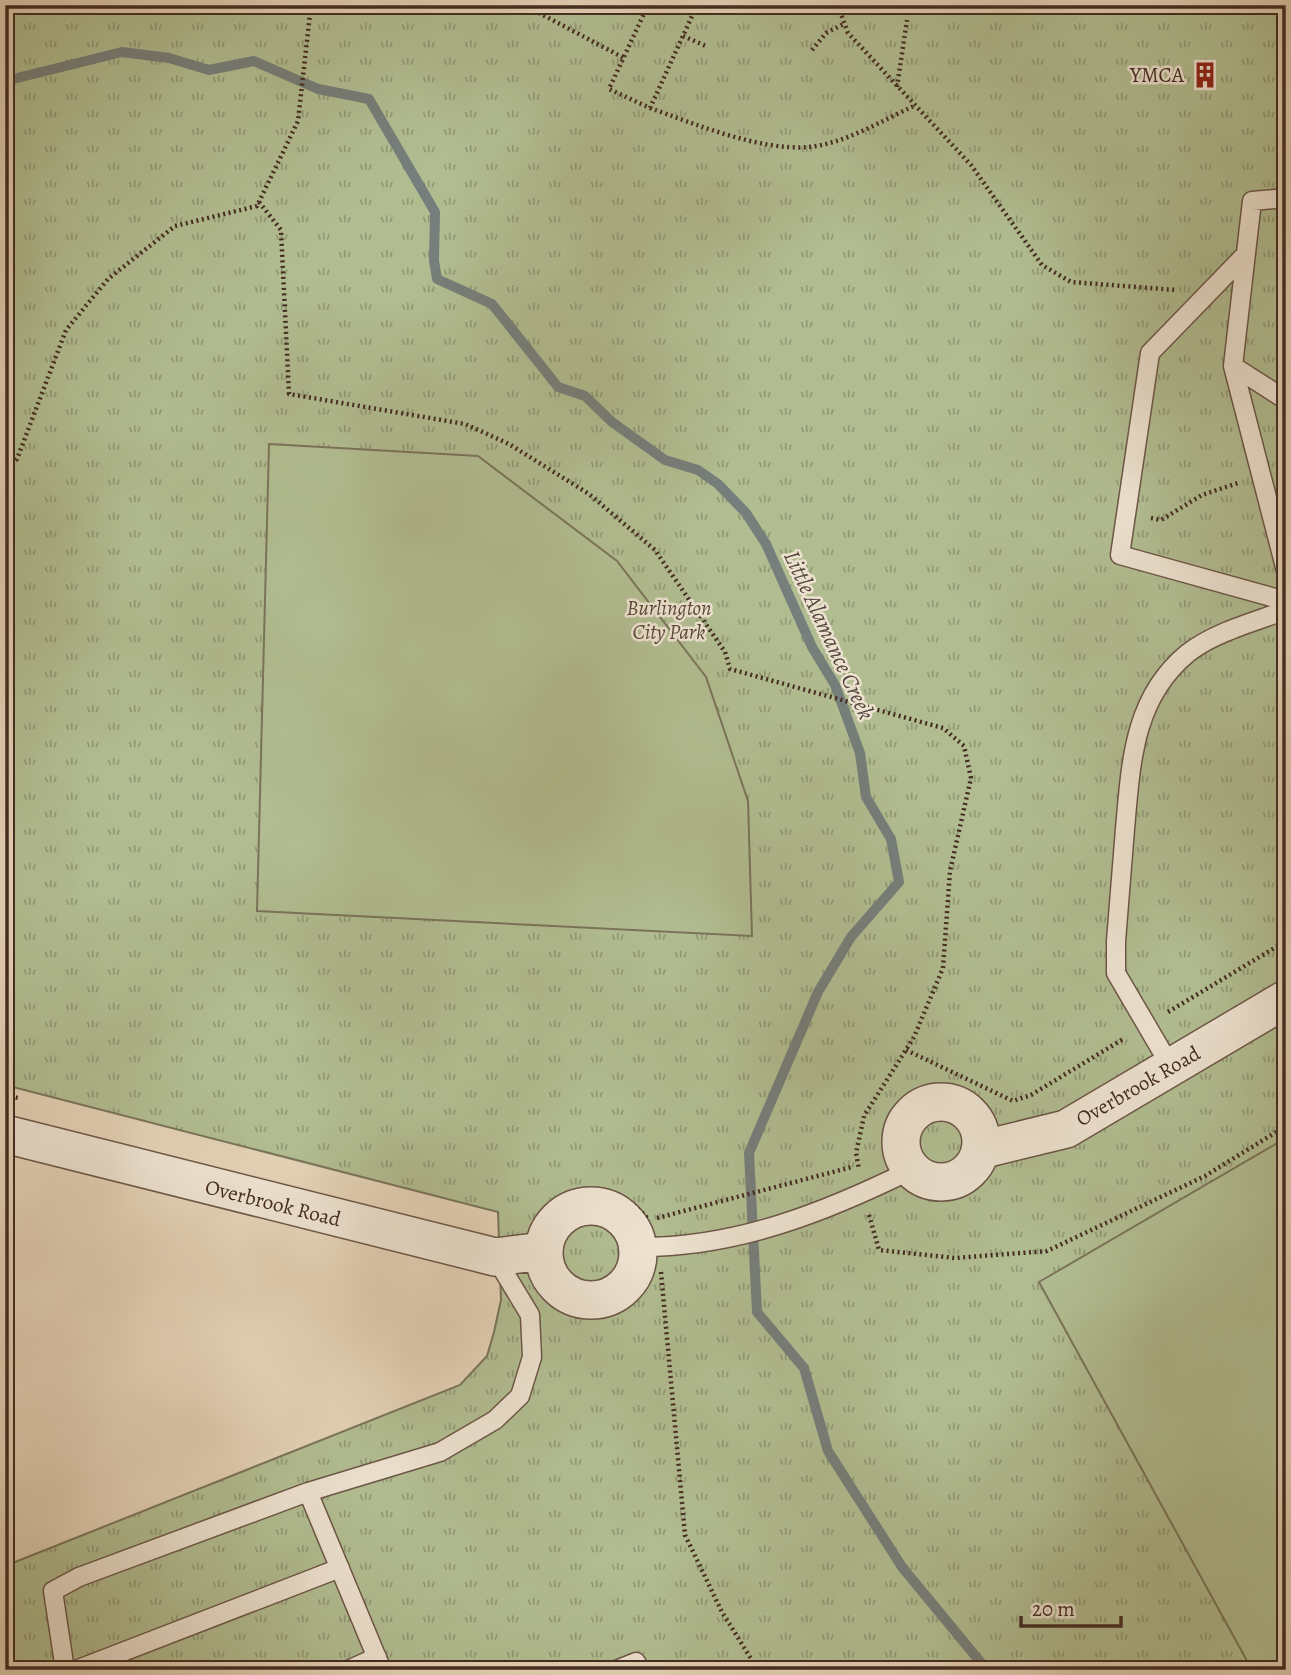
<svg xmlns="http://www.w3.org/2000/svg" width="1291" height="1675" viewBox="0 0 1291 1675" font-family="Alegreya,serif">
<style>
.grass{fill:url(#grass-tufts);stroke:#7a745a;stroke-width:2}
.pitch{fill:#b1bd91;stroke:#7a745a;stroke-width:2}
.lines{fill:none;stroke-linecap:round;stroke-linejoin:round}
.stream{stroke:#767f7b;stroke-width:10}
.lane-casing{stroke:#6c5647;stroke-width:21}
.street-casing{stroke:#6c5647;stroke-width:40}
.path{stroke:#442c22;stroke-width:4.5;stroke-dasharray:2 3.5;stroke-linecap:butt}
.lane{stroke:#ede2d0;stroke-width:18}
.street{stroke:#ede2d0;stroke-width:37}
.labels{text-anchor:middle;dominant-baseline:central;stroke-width:5;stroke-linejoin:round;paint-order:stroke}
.poi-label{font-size:21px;fill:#442c22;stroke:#ede2d0;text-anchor:end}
.park-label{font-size:21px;font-style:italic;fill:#5a4938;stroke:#ede2d0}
.street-label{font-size:21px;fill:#442c22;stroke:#ede2d0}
.water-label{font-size:23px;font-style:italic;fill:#554840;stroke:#ede2d0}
</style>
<defs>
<pattern id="grass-tufts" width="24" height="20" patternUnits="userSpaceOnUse" patternTransform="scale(1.75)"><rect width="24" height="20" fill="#b1bd91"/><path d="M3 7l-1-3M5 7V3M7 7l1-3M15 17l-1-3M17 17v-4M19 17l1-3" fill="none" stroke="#929a76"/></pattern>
</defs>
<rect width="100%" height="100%" fill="#e4d2b6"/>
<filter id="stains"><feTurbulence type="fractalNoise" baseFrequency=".00286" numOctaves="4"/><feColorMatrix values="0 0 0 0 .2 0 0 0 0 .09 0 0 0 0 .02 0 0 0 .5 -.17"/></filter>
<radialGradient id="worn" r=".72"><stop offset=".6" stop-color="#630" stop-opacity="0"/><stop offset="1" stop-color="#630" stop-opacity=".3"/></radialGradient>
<!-- grass -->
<path class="grass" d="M 5,5 L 1286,5 L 1286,1670 L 5,1670 L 5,1566 L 460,1385 L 487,1356 L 494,1332 L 501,1300 L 498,1212 L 5,1085 Z"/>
<!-- pitch -->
<path class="pitch" d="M 269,444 L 478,456 L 617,561 L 706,677 L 748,801 L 752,936 L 257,911 Z
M 1286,1138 L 1286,1670 L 1252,1670 L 1039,1282 Z"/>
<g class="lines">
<!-- stream -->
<path class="stream" d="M 5,81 L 122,52 L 169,58 L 209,70 L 254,61 L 318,89 L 369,99 L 435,212 L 434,261 L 437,279 L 492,304 L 558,387 L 585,396 L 612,422 L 665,460 L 698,470 L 718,484 L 746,513 L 766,544 L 812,647 L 835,685 L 860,753 L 866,797 L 891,839 L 899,882 L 851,937 L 818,992 L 749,1153 L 757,1312 L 804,1368 L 828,1451 L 902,1567 L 987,1670"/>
<!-- lane casing -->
<g class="lane-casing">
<path id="lane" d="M 1286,198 L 1252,201 L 1233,366 L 1286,571
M 1246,254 L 1150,353 L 1120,555 L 1286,601
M 1233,366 L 1286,400
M 1171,1067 L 1116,973 L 1116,941 C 1119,904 1122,866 1125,829 C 1131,763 1133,698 1188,653 C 1215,632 1254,622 1286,610
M 637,1247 C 736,1248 826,1212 913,1169
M 308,1492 L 382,1670
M 65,1670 L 53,1591 L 79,1577 L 308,1492 L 440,1452 L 495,1420 L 520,1396 L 532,1357 L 530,1315 L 495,1257
M 76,1670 L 340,1568
M 348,1670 L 377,1657
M 616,1670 L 636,1662 L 640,1670"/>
</g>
<!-- street casing -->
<g class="street-casing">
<path id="street" d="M901 1142a40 40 0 1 1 80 0a40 40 0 1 1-80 0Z
M 5,1134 L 495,1257 L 543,1251
M 980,1150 L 1066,1129 L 1286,999
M544 1253a47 47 0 1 1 94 0a47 47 0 1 1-94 0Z"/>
</g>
<!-- path -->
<path class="path" d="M 524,5 L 624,58
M 648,5 L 609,89 L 650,108 L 697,5
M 842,5 L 841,14 L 848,33 L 971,165 L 1042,265 L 1071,282 L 1176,290
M 683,36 L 708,47
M 812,50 L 826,33 L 844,24
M 897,87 L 907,20
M 650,108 C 695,124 760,151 808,147 C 844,144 881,121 914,106
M 259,202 L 281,230 L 289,394 L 465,424 L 509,444 L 589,494 L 655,550 L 725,652 L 730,669 L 943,728 L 964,746 L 971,778 L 950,871 L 943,968 L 914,1037 L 864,1116 L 856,1153 L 859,1169
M 5,473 L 17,459 L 66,330 L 108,279 L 175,226 L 257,206 L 298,121 L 311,5
M 1151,518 L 1161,520 L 1202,495 L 1238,483
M 1168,1012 L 1286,941
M 906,1050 L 1013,1101 L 1031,1095 L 1125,1038
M 5,1095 L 18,1098
M 869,1215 L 879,1250 L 955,1258 L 1047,1251 L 1205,1176 L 1286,1126
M 538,1217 C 578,1187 613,1180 649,1220
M 657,1218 L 852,1167
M 661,1272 L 685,1535 L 722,1612 L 758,1670"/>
<!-- lane -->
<use href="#lane" class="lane"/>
<!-- street -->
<use href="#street" class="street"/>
</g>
<!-- icons -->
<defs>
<g id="building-bare" transform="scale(2.1)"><path d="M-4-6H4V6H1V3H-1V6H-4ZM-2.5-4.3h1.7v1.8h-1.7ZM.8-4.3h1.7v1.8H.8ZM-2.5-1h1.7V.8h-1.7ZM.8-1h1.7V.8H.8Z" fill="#8f2418" stroke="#ede2d0" stroke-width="2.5" paint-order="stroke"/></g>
</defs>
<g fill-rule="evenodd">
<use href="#building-bare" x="1205" y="75"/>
</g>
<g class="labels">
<!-- poi labels -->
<g class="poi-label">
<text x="1184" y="75">YMCA</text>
</g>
<!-- park labels -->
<g class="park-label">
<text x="669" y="608">Burlington<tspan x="669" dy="24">City Park</tspan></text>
</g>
<!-- street labels -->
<g class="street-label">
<text transform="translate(1138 1086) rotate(-30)">Overbrook Road</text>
<text transform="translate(273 1203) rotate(14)">Overbrook Road</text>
</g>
<!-- water labels -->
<g class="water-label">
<text transform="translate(829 635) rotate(65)">Little Alamance Creek</text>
</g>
</g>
<!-- margin -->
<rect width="1291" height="1675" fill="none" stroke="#e4d2b6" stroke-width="28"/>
<rect x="7" y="7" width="1277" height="1661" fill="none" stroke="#442c22" stroke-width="3.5"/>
<rect x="14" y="14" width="1263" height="1647" fill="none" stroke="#442c22" stroke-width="2"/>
<!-- scale -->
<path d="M1021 1616v10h100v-10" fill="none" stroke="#442c22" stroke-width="3.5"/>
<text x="1032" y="1616" font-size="21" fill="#442c22" stroke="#ede2d0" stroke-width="5" paint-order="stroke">20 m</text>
<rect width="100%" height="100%" filter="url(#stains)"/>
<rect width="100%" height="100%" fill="url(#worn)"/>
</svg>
